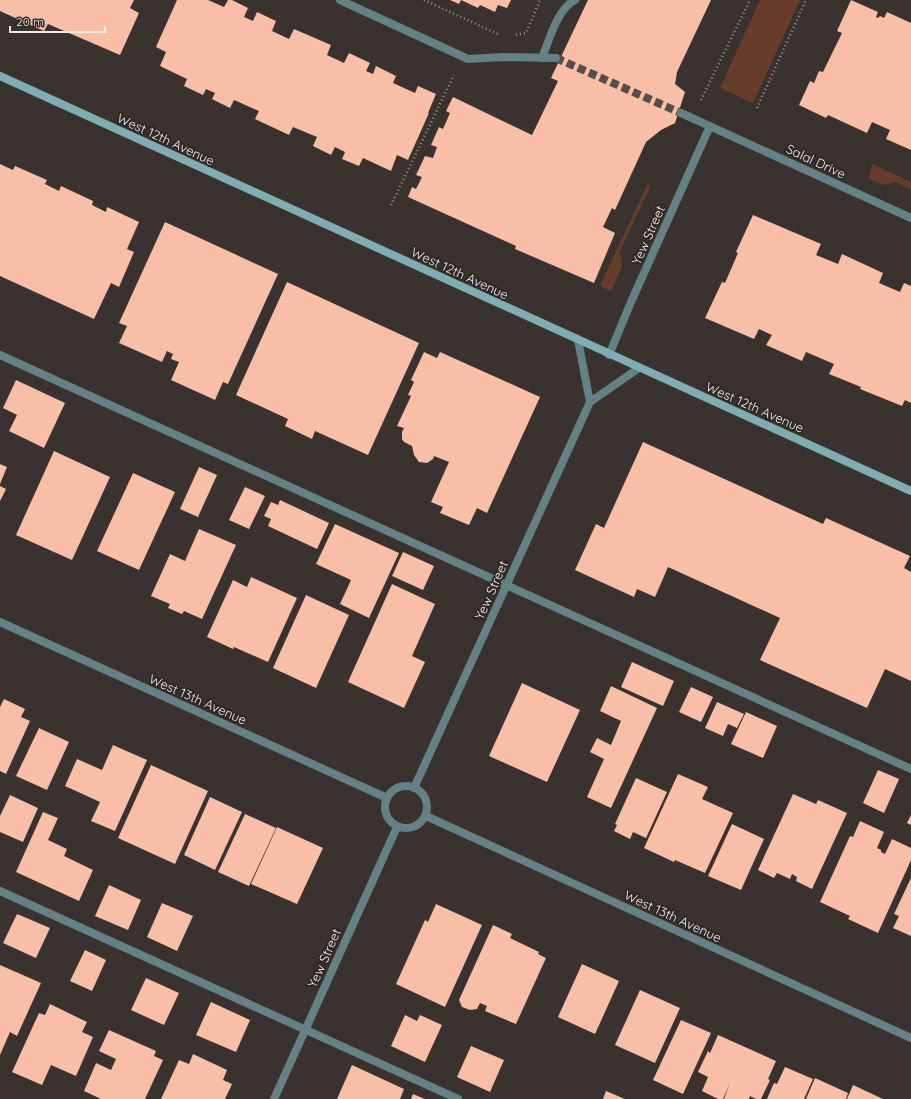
<svg xmlns="http://www.w3.org/2000/svg" width="911" height="1099" viewBox="0 0 911 1099" font-family="Quicksand,sans-serif">
<style>
.green{fill:#663c2b}
.building{fill:#f8bea7}
.lines{fill:none;stroke-linecap:round;stroke-linejoin:round}
.street-tunnel{stroke:#554e4b;stroke-width:8;stroke-dasharray:8 4;stroke-linecap:butt}
.path{stroke:#9a9390;stroke-width:2.5;stroke-dasharray:1 3;stroke-linecap:butt}
.lane{stroke:#648185;stroke-width:8}
.street{stroke:#648185;stroke-width:8}
.secondary{stroke:#7eadb2;stroke-width:8}
.labels{text-anchor:middle;dominant-baseline:central;stroke-width:4;stroke-linejoin:round;paint-order:stroke}
.street-label{font-size:13px;fill:#f1ece9;stroke:#302825}
</style>
<rect width="100%" height="100%" fill="#3a322f"/>
<!-- green -->
<path class="green" d="M 760,0 L 800,0 L 753,103 L 720,88 Z
M 872,164 L 911,182 L 911,190 L 895,182 L 884,185 L 869,179 Z
M 648,183 L 650,187 L 620,251 L 622,267 L 611,291 L 600,286 Z"/>
<!-- building -->
<path class="building" d="M 0,0 L 134,0 L 130,8 L 139,13 L 120,55 L 48,24 L 44,31 L 0,11 Z
M 177,0 L 208,0 L 224,7 L 228,0 L 232,0 L 248,8 L 244,17 L 253,21 L 257,12 L 276,21 L 272,31 L 289,39 L 294,29 L 331,45 L 327,55 L 344,63 L 349,53 L 370,63 L 366,71 L 373,74 L 376,66 L 396,76 L 393,83 L 415,93 L 418,86 L 436,94 L 428,113 L 429,113 L 408,160 L 397,155 L 391,171 L 363,158 L 359,166 L 342,159 L 345,152 L 335,147 L 331,155 L 313,146 L 317,137 L 293,127 L 289,135 L 255,119 L 259,111 L 234,100 L 230,108 L 212,99 L 215,93 L 206,89 L 203,95 L 184,86 L 187,79 L 160,66 L 166,52 L 156,47 Z
M 450,0 L 461,0 L 459,4 Z
M 461,0 L 511,0 L 507,8 L 498,5 L 495,12 L 480,5 L 478,8 Z
M 588,0 L 711,0 L 677,72 L 675,84 L 685,92 L 675,123 L 661,130 L 646,142 L 615,210 L 612,208 L 603,227 L 615,233 L 594,283 L 515,249 L 516,246 L 408,197 L 412,187 L 416,189 L 422,177 L 416,175 L 425,156 L 433,158 L 437,147 L 431,145 L 439,127 L 443,129 L 450,113 L 446,111 L 453,97 L 532,135 L 558,81 L 551,78 Z
M 851,0 L 878,12 L 876,17 L 878,18 L 880,16 L 884,18 L 887,12 L 911,23 L 911,150 L 886,139 L 890,130 L 872,122 L 867,133 L 828,115 L 826,118 L 799,105 L 810,81 L 814,83 L 819,71 L 823,72 L 842,33 L 837,31 Z
M 0,164 L 13,170 L 15,166 L 47,180 L 45,184 L 59,191 L 61,186 L 93,201 L 92,205 L 106,212 L 107,207 L 139,222 L 127,249 L 134,252 L 119,287 L 111,283 L 94,319 L 0,276 Z
M 753,215 L 821,244 L 816,255 L 838,264 L 842,254 L 883,273 L 879,283 L 900,292 L 904,283 L 911,286 L 911,403 L 905,400 L 902,406 L 860,389 L 861,387 L 829,374 L 834,364 L 806,352 L 802,361 L 766,345 L 772,335 L 759,329 L 754,339 L 705,318 L 722,282 L 725,283 L 738,253 L 736,252 Z
M 165,222 L 278,274 L 228,384 L 223,382 L 215,400 L 171,380 L 179,362 L 171,359 L 173,354 L 167,351 L 162,362 L 119,343 L 127,326 L 119,323 Z
M 287,282 L 419,343 L 368,455 L 315,431 L 312,439 L 285,426 L 288,419 L 236,395 Z
M 424,352 L 437,358 L 440,352 L 540,397 L 487,513 L 477,508 L 469,525 L 440,513 L 443,507 L 431,502 L 449,462 L 434,456 L 433,459 L 427,463 L 419,462 L 414,455 L 412,446 L 404,442 L 402,439 L 402,432 L 404,428 L 397,426 L 411,396 L 408,395 L 414,382 L 411,380 Z
M 16,380 L 65,403 L 44,448 L 9,431 L 17,415 L 3,408 Z
M 643,442 L 823,524 L 826,518 L 910,556 L 904,568 L 911,572 L 911,681 L 885,669 L 867,708 L 760,660 L 780,618 L 668,567 L 655,597 L 637,589 L 634,597 L 575,570 L 596,524 L 604,528 Z
M 54,451 L 110,477 L 72,560 L 16,535 Z
M 0,464 L 7,467 L 0,484 Z
M 199,467 L 217,475 L 198,517 L 180,509 Z
M 133,473 L 175,492 L 139,570 L 97,551 Z
M 0,486 L 6,489 L 0,501 Z
M 245,487 L 265,496 L 249,529 L 229,520 Z
M 280,500 L 329,523 L 317,549 L 268,526 L 271,519 L 264,516 L 271,502 L 278,505 Z
M 335,524 L 399,553 L 369,618 L 340,604 L 351,580 L 316,564 Z
M 199,529 L 236,545 L 202,619 L 184,611 L 182,614 L 168,608 L 170,604 L 151,596 L 170,554 L 185,561 Z
M 403,552 L 434,566 L 423,590 L 392,576 Z
M 251,577 L 297,598 L 268,662 L 234,647 L 233,649 L 207,637 L 233,580 L 247,587 Z
M 392,584 L 435,604 L 412,656 L 425,662 L 404,708 L 348,682 Z
M 306,595 L 349,615 L 316,688 L 273,668 Z
M 632,662 L 674,681 L 663,706 L 621,687 Z
M 522,683 L 580,710 L 547,782 L 489,756 Z
M 611,686 L 657,708 L 611,808 L 587,797 L 604,759 L 590,752 L 597,738 L 611,745 L 621,721 L 600,711 Z
M 691,687 L 713,697 L 701,722 L 679,712 Z
M 4,699 L 25,709 L 21,717 L 30,721 L 6,774 L 0,771 L 0,707 Z
M 717,702 L 744,714 L 737,728 L 728,724 L 723,736 L 705,728 Z
M 746,712 L 777,726 L 763,758 L 731,744 Z
M 39,728 L 69,742 L 47,790 L 16,776 Z
M 113,745 L 147,760 L 115,831 L 91,821 L 100,802 L 65,786 L 77,759 L 102,770 Z
M 151,765 L 208,791 L 175,864 L 118,838 Z
M 878,770 L 899,779 L 884,813 L 863,803 Z
M 678,774 L 708,787 L 702,799 L 733,813 L 705,873 L 675,860 L 674,862 L 644,848 Z
M 636,778 L 667,792 L 646,838 L 633,832 L 630,839 L 614,831 L 617,825 L 615,824 Z
M 793,794 L 816,804 L 818,800 L 847,813 L 812,889 L 796,881 L 797,877 L 792,874 L 790,879 L 777,873 L 774,878 L 758,870 Z
M 10,795 L 38,808 L 23,842 L 0,832 L 0,816 Z
M 210,797 L 242,812 L 215,870 L 184,855 Z
M 43,812 L 58,818 L 48,840 L 67,849 L 64,856 L 93,870 L 79,901 L 16,872 Z
M 245,814 L 276,828 L 249,886 L 218,872 Z
M 911,815 L 911,825 L 907,823 Z
M 860,821 L 884,832 L 877,848 L 881,850 L 881,852 L 885,854 L 892,839 L 911,848 L 911,860 L 878,933 L 848,919 L 850,916 L 820,902 L 850,836 L 853,837 Z
M 732,824 L 764,839 L 741,890 L 708,876 Z
M 277,827 L 323,848 L 297,904 L 251,884 Z
M 911,878 L 911,936 L 893,928 L 899,916 L 894,914 Z
M 109,885 L 141,900 L 128,930 L 95,916 Z
M 162,903 L 193,916 L 177,951 L 147,937 Z
M 436,904 L 482,925 L 445,1007 L 396,984 L 425,920 L 428,922 Z
M 17,914 L 50,928 L 36,958 L 3,943 Z
M 493,925 L 512,934 L 510,938 L 539,952 L 538,954 L 546,958 L 516,1024 L 485,1011 L 487,1006 L 480,1003 L 477,1009 L 470,1010 L 462,1007 L 459,1000 Z
M 85,950 L 106,960 L 92,991 L 70,981 Z
M 582,964 L 619,981 L 595,1034 L 558,1017 Z
M 0,965 L 41,983 L 17,1036 L 10,1032 L 0,1055 Z
M 146,978 L 179,993 L 164,1025 L 131,1010 Z
M 640,990 L 680,1008 L 655,1063 L 615,1045 Z
M 211,1002 L 250,1020 L 236,1052 L 196,1035 Z
M 50,1004 L 87,1022 L 82,1032 L 93,1037 L 76,1076 L 51,1065 L 42,1085 L 12,1072 L 39,1013 L 45,1015 Z
M 405,1015 L 417,1021 L 420,1015 L 442,1025 L 425,1062 L 391,1046 Z
M 681,1020 L 711,1033 L 683,1094 L 653,1080 Z
M 109,1030 L 156,1051 L 154,1056 L 163,1060 L 145,1099 L 101,1099 L 84,1091 L 96,1063 L 111,1070 L 116,1059 L 99,1051 Z
M 718,1035 L 776,1061 L 768,1079 L 770,1080 L 761,1099 L 756,1099 L 750,1096 L 749,1099 L 724,1099 L 730,1083 L 723,1099 L 718,1099 L 702,1091 L 708,1077 L 698,1072 L 708,1051 L 710,1053 Z
M 471,1046 L 504,1060 L 490,1092 L 457,1077 Z
M 193,1054 L 227,1070 L 223,1080 L 232,1084 L 225,1099 L 161,1099 L 179,1060 L 189,1064 Z
M 352,1065 L 404,1089 L 400,1099 L 337,1099 Z
M 785,1067 L 813,1079 L 804,1099 L 767,1099 L 774,1083 L 777,1084 Z
M 815,1078 L 848,1093 L 846,1099 L 806,1099 Z
M 853,1085 L 883,1099 L 847,1099 Z
M 606,1091 L 625,1099 L 603,1099 Z
M 413,1094 L 425,1099 L 411,1099 Z"/>
<g class="lines">
<!-- street-tunnel -->
<path class="street-tunnel" d="M 556,58 L 681,113"/>
<!-- path -->
<path class="path" d="M 424,0 L 500,35
M 516,35 L 526,33 L 540,0
M 701,100 L 750,0
M 757,108 L 806,0
M 391,205 L 454,75"/>
<!-- lane -->
<path class="lane" d="M 542,58 C 549,41 557,9 575,0
M 0,355 L 911,769
M 0,891 L 458,1099"/>
<!-- street -->
<path class="street" d="M 340,0 L 468,59 L 502,57 L 556,58
M 681,113 L 911,218
M 578,340 L 590,402
M 609,355 L 631,302 L 710,126
M 0,622 L 387,798
M385 807a21 21 0 1 1 42 0a21 21 0 1 1-42 0Z
M 414,788 L 590,402 L 639,368
M 426,816 L 911,1038
M 274,1099 L 397,827"/>
<!-- secondary -->
<path class="secondary" d="M 0,76 L 911,491"/>
</g>
<g class="labels">
<!-- street labels -->
<g class="street-label">
<text transform="translate(166 139) rotate(25)">West 12th Avenue</text>
<text transform="translate(816 161) rotate(25)">Salal Drive</text>
<text transform="translate(648 235) rotate(-66)">Yew Street</text>
<text transform="translate(460 273) rotate(25)">West 12th Avenue</text>
<text transform="translate(755 407) rotate(24)">West 12th Avenue</text>
<text transform="translate(491 590) rotate(-66)">Yew Street</text>
<text transform="translate(198 699) rotate(24)">West 13th Avenue</text>
<text transform="translate(673 916) rotate(25)">West 13th Avenue</text>
<text transform="translate(324 958) rotate(-66)">Yew Street</text>
</g>
</g>
<!-- scale -->
<path d="M10 26v6h95v-6" fill="none" stroke="#f1ece9" stroke-width="2"/>
<text x="16" y="26" font-size="12" fill="#f1ece9" stroke="#302825" stroke-width="3" paint-order="stroke">20 m</text>
</svg>
